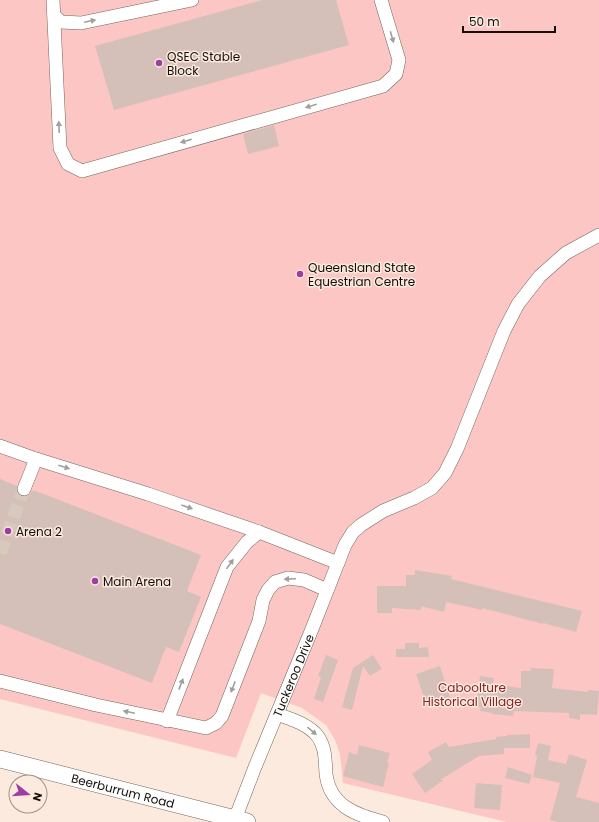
<svg xmlns="http://www.w3.org/2000/svg" width="599" height="822" viewBox="0 0 599 822" font-family="Poppins,sans-serif">
<style>
.green{fill:#fcc6c4}
.building{fill:#d5c0b9}
.lines{fill:none;stroke-linecap:round;stroke-linejoin:round}
.minor-tunnel{stroke:#d8c9bd;stroke-width:13;stroke-dasharray:13 6;stroke-linecap:butt}
.minor-casing{stroke:#75665b;stroke-width:14}
.major-casing{stroke:#75665b;stroke-width:18}
.minor{stroke:#fff;stroke-width:13}
.major{stroke:#fff;stroke-width:17}
.oneway{fill:#a19f9d}
.poi-dot{fill:#9e3da4;stroke:#fbeadd;stroke-width:1.5}
.labels{text-anchor:middle;dominant-baseline:central;stroke-width:3;stroke-linejoin:round;paint-order:stroke}
.poi-label{font-size:12px;fill:#130e0a;stroke:#fbeadd;text-anchor:start}
.street-label{font-size:12px;fill:#130e0a;stroke:#fbeadd}
.park-label{font-size:12px;fill:#83232a;stroke:#fbeadd}
</style>
<rect width="100%" height="100%" fill="#fbeadd"/>
<!-- green -->
<path class="green" d="M 0,0 L 599,0 L 599,822 L 507,822 L 343,783 L 340,754 L 335,740 L 326,725 L 302,708 L 261,693 L 236,758 L 0,699 Z"/>
<!-- building -->
<path class="building" d="M 262,0 L 336,0 L 349,45 L 114,110 L 95,46 Z
M 274,125 L 279,146 L 248,154 L 243,134 Z
M 0,479 L 17,486 L 18,494 L 21,497 L 26,497 L 29,495 L 32,491 L 36,491 L 201,555 L 187,591 L 201,597 L 179,652 L 166,647 L 152,683 L 0,624 Z
M 415,570 L 452,576 L 451,579 L 582,611 L 576,632 L 543,623 L 543,624 L 482,608 L 482,610 L 446,602 L 444,612 L 421,606 L 421,610 L 392,608 L 392,613 L 377,613 L 377,586 L 406,586 L 406,575 L 415,575 Z
M 405,643 L 419,643 L 419,648 L 428,647 L 429,657 L 396,657 L 396,649 L 405,649 Z
M 326,655 L 338,660 L 323,702 L 314,699 L 321,677 L 318,676 Z
M 373,655 L 382,669 L 370,676 L 363,666 L 352,710 L 342,707 L 353,668 Z
M 440,666 L 450,698 L 427,706 L 416,674 Z
M 530,668 L 554,669 L 552,688 L 588,692 L 588,690 L 599,691 L 597,715 L 580,714 L 580,720 L 569,718 L 569,713 L 514,711 L 513,716 L 492,714 L 492,713 L 480,711 L 481,707 L 476,707 L 480,676 L 494,678 L 493,684 L 521,688 L 521,671 L 531,671 Z
M 530,734 L 530,748 L 504,748 L 504,754 L 479,756 L 440,780 L 444,780 L 425,793 L 412,774 L 432,760 L 428,752 L 446,742 L 449,747 L 496,739 L 496,737 L 507,736 L 507,735 Z
M 538,743 L 551,746 L 548,760 L 566,764 L 569,754 L 587,760 L 576,797 L 599,803 L 599,822 L 558,822 L 550,820 L 560,783 L 533,777 L 537,756 L 535,755 Z
M 359,745 L 390,753 L 387,762 L 389,763 L 383,787 L 343,776 L 349,752 L 357,755 Z
M 508,767 L 532,775 L 529,784 L 505,778 Z
M 476,783 L 502,785 L 500,810 L 474,808 Z"/>
<g class="lines">
<!-- minor-tunnel -->
<path class="minor-tunnel" d="M 0,553 L 24,489"/>
<!-- minor casing -->
<g class="minor-casing">
<g id="minor">
<path d="M 53,0 L 60,148 L 68,164 L 82,171 L 383,86 L 396,74 L 399,60 L 381,0"/>
<path d="M 54,15 L 61,22 L 81,23 L 192,0"/>
<path d="M 0,446 L 36,459 L 148,494 L 259,532 L 338,563"/>
<path d="M 24,489 L 36,459"/>
<path d="M 0,681 L 96,705 L 206,728 L 216,723 L 222,716 L 259,621 L 263,600 L 268,590 L 275,582 L 288,578 L 304,580 L 327,590"/>
<path d="M 277,714 C 290,719 305,723 315,733 C 326,745 325,759 326,774 C 330,806 356,815 383,822"/>
<path d="M 167,721 L 227,567 L 247,542 L 259,532"/>
<path id="s1" d="M 235,819 L 255,767 L 312,629 L 345,545 L 353,532 L 361,525 L 383,511 L 414,498 L 432,488 L 445,473 L 457,449 L 504,331 L 518,304 L 540,276 L 566,253 L 599,235"/>
</g>
</g>
<!-- major casing -->
<g class="major-casing">
<g id="major">
<path id="s2" d="M 0,759 L 247,822"/>
</g>
</g>
<!-- minor -->
<use href="#minor" class="minor"/>
<!-- major -->
<use href="#major" class="major"/>
</g>
<!-- one-way arrows -->
<defs><path id="oneway-solid" d="M-6-.8H1V-3.2L6.5 0L1 3.2V.8H-6Z"/></defs>
<g class="oneway">
<use href="#oneway-solid" transform="translate(90 21) rotate(-12)"/>
<use href="#oneway-solid" transform="translate(392 37) rotate(74)"/>
<use href="#oneway-solid" transform="translate(311 106) rotate(164)"/>
<use href="#oneway-solid" transform="translate(59 127) rotate(-92)"/>
<use href="#oneway-solid" transform="translate(186 141) rotate(164)"/>
<use href="#oneway-solid" transform="translate(64 467) rotate(17)"/>
<use href="#oneway-solid" transform="translate(187 507) rotate(19)"/>
<use href="#oneway-solid" transform="translate(230 564) rotate(-55)"/>
<use href="#oneway-solid" transform="translate(290 579) rotate(178)"/>
<use href="#oneway-solid" transform="translate(181 684) rotate(-69)"/>
<use href="#oneway-solid" transform="translate(233 687) rotate(111)"/>
<use href="#oneway-solid" transform="translate(129 712) rotate(-168)"/>
<use href="#oneway-solid" transform="translate(312 731) rotate(40)"/>
</g>
<!-- markers -->
<g class="poi-dot">
<circle cx="159" cy="63" r="4"/>
<circle cx="300" cy="274" r="4"/>
<circle cx="8" cy="531" r="4"/>
<circle cx="95" cy="581" r="4"/>
</g>
<g class="labels">
<!-- poi labels -->
<g class="poi-label">
<text x="167" y="56">QSEC Stable<tspan x="167" dy="14">Block</tspan></text>
<text x="308" y="267">Queensland State<tspan x="308" dy="14">Equestrian Centre</tspan></text>
<text x="16" y="531">Arena 2</text>
<text x="103" y="581">Main Arena</text>
</g>
<!-- street labels -->
<g class="street-label">
<text stroke="none"><textPath href="#s1" startOffset="155">Tuckeroo Drive</textPath></text>
<text stroke="none"><textPath href="#s2" startOffset="127">Beerburrum Road</textPath></text>
</g>
<!-- park labels -->
<g class="park-label">
<text x="472" y="687">Caboolture<tspan x="472" dy="14">Historical Village</tspan></text>
</g>
</g>
<!-- north arrow -->
<g transform="translate(28 794) rotate(107)"><circle r="19" fill="#fbeadd" stroke="#9e9289"/>
<path d="M0-3L7 15L0 10L-7 15Z" fill="#9e3da4"/>
<text y="-6" font-size="11" font-weight="bold" text-anchor="middle" fill="#130e0a">N</text>
</g>
<!-- scale -->
<path d="M463 26v6h92v-6" fill="none" stroke="#130e0a" stroke-width="2"/>
<text x="469" y="26" font-size="12" fill="#130e0a" stroke="#fbeadd" stroke-width="3" paint-order="stroke">50 m</text>
</svg>
